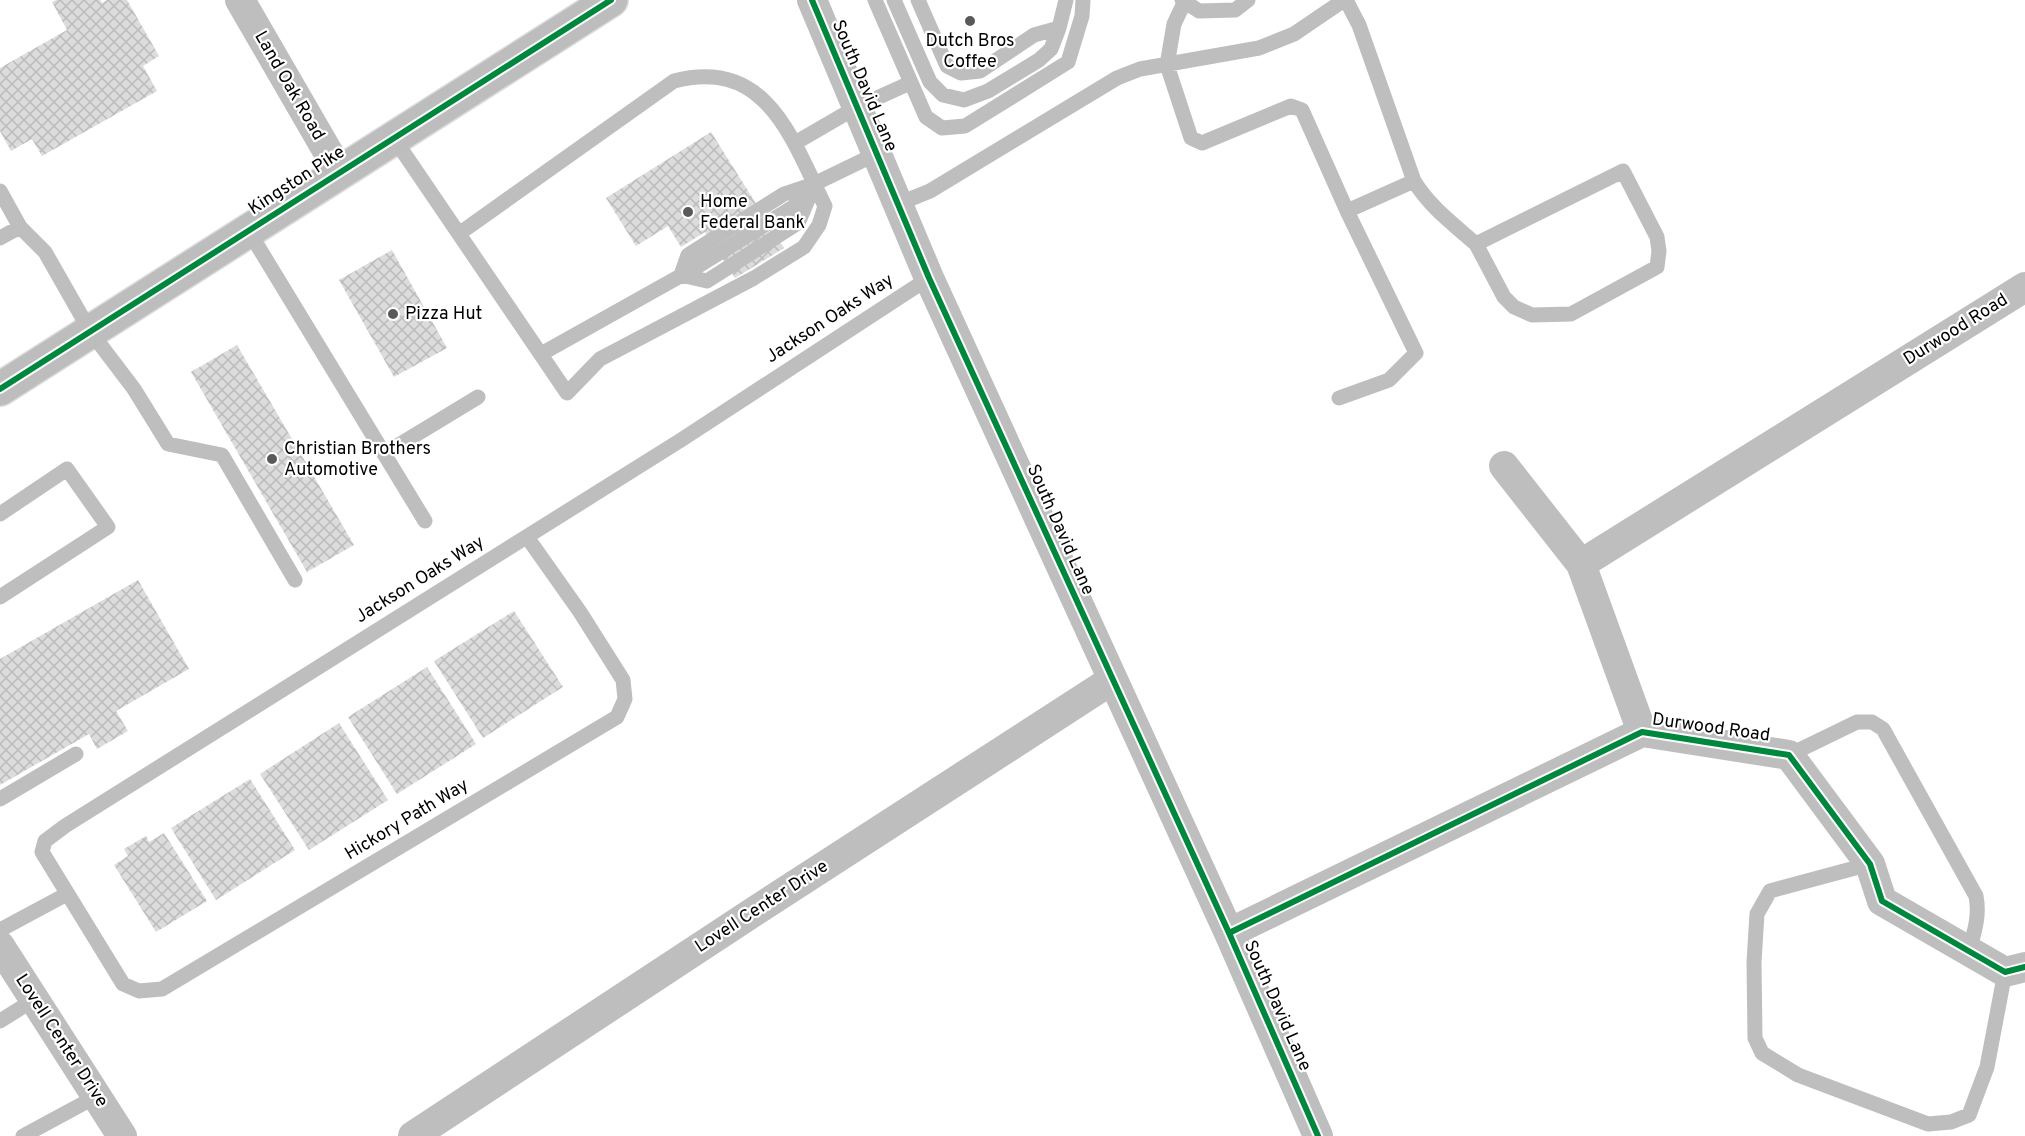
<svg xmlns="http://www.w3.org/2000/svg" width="2025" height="1136" viewBox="0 0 2025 1136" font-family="Overpass,sans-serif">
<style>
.building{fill:url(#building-cross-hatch)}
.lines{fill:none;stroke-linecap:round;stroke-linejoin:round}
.primary-casing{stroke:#dbdbdb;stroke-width:36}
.service{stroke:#bebebe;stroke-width:15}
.minor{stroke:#bebebe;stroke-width:30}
.primary{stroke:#bdbdbd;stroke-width:33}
.cycleway-casing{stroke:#fff;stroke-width:10}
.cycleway{stroke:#00873e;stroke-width:6}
.poi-dot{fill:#595959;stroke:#fff;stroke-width:2}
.labels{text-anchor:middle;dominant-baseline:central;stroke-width:4.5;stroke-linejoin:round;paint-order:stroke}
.poi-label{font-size:18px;fill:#000;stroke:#fff;text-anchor:start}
.street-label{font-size:18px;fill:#000;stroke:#fff}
</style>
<defs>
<pattern id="building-cross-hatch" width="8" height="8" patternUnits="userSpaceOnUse" patternTransform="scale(1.5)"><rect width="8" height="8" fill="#dcdcdc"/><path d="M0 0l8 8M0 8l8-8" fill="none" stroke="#bbb"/></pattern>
</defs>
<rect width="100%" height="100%" fill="#fff"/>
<!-- building -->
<path class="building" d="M 56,0 L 100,0 L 102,3 L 107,0 L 127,0 L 159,56 L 143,66 L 157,91 L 42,156 L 32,139 L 11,151 L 0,131 L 0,68 L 67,30 L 52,2 Z
M 711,132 L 784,248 L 735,278 L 705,232 L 681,247 L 668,226 L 636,246 L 606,198 Z
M 392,250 L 447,348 L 394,377 L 339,280 Z
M 237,345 L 354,545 L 307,572 L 191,372 Z
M 138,580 L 189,669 L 116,711 L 128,731 L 97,749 L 89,734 L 0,785 L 0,659 Z
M 514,611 L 563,687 L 483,738 L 434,661 Z
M 427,667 L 476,744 L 397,794 L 348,717 Z
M 339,723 L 388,800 L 309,850 L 260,774 Z
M 250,779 L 295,850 L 216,900 L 171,828 Z
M 164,833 L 207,901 L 156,932 L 114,865 L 128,856 L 124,849 L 146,836 L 149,842 Z"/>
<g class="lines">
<!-- primary casing -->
<g class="primary-casing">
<path id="primary" d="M 0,389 L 611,0"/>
</g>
<!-- service -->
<path class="service" d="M 875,0 L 926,117 L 942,128 L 965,126 L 1068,62 L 1082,16 L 1083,0
M 894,0 L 930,82 L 943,95 L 964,100 L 988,91 L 1039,60 L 1051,49 L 1059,28
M 918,0 L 947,66 L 961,73 L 980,71 L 1034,35 L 1059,28 L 1066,0
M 1182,0 L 1199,11 L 1235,10 L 1248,0
M 1346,0 L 1359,25 L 1414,181 C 1430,207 1453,224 1476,244 L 1623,171 L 1657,237 L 1659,251 L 1657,267 L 1571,314 L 1532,315 L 1514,307 L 1504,297 L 1476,244
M 1184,3 L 1174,24 L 1167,65 L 1191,138 L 1202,143 L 1291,106 L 1302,110 L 1347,211 L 1414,181
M 393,137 L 567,393 L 600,359 L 754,278 L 804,247 L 819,225 L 825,206 C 792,139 767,57 674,81 L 460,233
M 795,143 L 857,107 L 910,83
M 0,191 L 20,227 L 45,252 L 90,331 L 134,389 L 168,444 L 222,455 L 295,580
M 898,204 L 930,191 L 1117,78 L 1140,69 L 1259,48 L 1294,34 L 1344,0
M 248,230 L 425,521
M 0,238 L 20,227
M 681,275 L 688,255 L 784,194 L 814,184 L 876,154
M 681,275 L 707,281 L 798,223 L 810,195
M 541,354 L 700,265 L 793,207 L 814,184
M 1339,398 L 1389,380 L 1416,353 L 1347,211
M 384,454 L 478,397
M 0,514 L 67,469 L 108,527 L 0,597
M 527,537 L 580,612 L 623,680 L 625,699 L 617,717 L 162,989 L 139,991 L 123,984 L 42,852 L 45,841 L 65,826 L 681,440 L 929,278
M 1789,755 L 1857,722 L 1872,722 L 1883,729 L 1976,896 C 1980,916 1974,933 1969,951
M 0,799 L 76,754
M 1870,864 L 1770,891 L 1757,914 L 1754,962 L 1755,1038 L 1762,1053 L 1798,1075 L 1928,1124 L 1951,1122 L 1969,1115 L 1987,1067 L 2005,972
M 0,930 L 67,894
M 0,1021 L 35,999
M 23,1136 L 97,1096"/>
<!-- minor -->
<path class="minor" d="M 240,0 L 339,171
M 812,0 L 929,278 L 1229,933 L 1318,1136
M 1504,466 L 1581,564 L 1642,732
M 1581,564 L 2025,287
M 1229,933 L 1642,732 L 1789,755 L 1870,864 L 1882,901 L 2005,972 L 2025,967
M 0,946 L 122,1136
M 413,1136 L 755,911 L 1112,680"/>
<!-- primary -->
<use href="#primary" class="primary"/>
<!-- cycleway casing -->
<g class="cycleway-casing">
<path id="cycleway" d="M 812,0 L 929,278 L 1229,933 L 1318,1136
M 0,389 L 611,0
M 1229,933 L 1642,732 L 1789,755 L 1870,864 L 1882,901 L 2005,972 L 2025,967"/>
</g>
<!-- cycleway -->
<use href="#cycleway" class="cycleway"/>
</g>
<!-- markers -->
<g class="poi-dot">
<circle cx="970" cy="21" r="6"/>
<circle cx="688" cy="212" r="6"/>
<circle cx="393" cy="314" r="6"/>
<circle cx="272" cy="459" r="6"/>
</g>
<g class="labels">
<!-- poi labels -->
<g class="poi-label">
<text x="970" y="41" text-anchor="middle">Dutch Bros<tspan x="970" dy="21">Coffee</tspan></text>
<text x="700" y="202">Home<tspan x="700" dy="21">Federal Bank</tspan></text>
<text x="405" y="314">Pizza Hut</text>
<text x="284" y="449">Christian Brothers<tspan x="284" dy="21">Automotive</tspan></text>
</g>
<!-- street labels -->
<g class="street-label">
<text transform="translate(289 86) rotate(60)">Land Oak Road</text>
<text transform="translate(864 86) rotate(67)">South David Lane</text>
<text transform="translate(297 181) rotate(-33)">Kingston Pike</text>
<text transform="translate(830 319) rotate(-33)">Jackson Oaks Way</text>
<text transform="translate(1956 330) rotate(-32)">Durwood Road</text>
<text transform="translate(1060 530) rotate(66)">South David Lane</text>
<text transform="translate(420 580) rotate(-32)">Jackson Oaks Way</text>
<text transform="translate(1711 728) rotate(8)">Durwood Road</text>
<text transform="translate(407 820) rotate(-31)">Hickory Path Way</text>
<text transform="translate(762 907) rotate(-33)">Lovell Center Drive</text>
<text transform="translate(1277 1006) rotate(66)">South David Lane</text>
<text transform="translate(61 1041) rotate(57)">Lovell Center Drive</text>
</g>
</g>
</svg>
